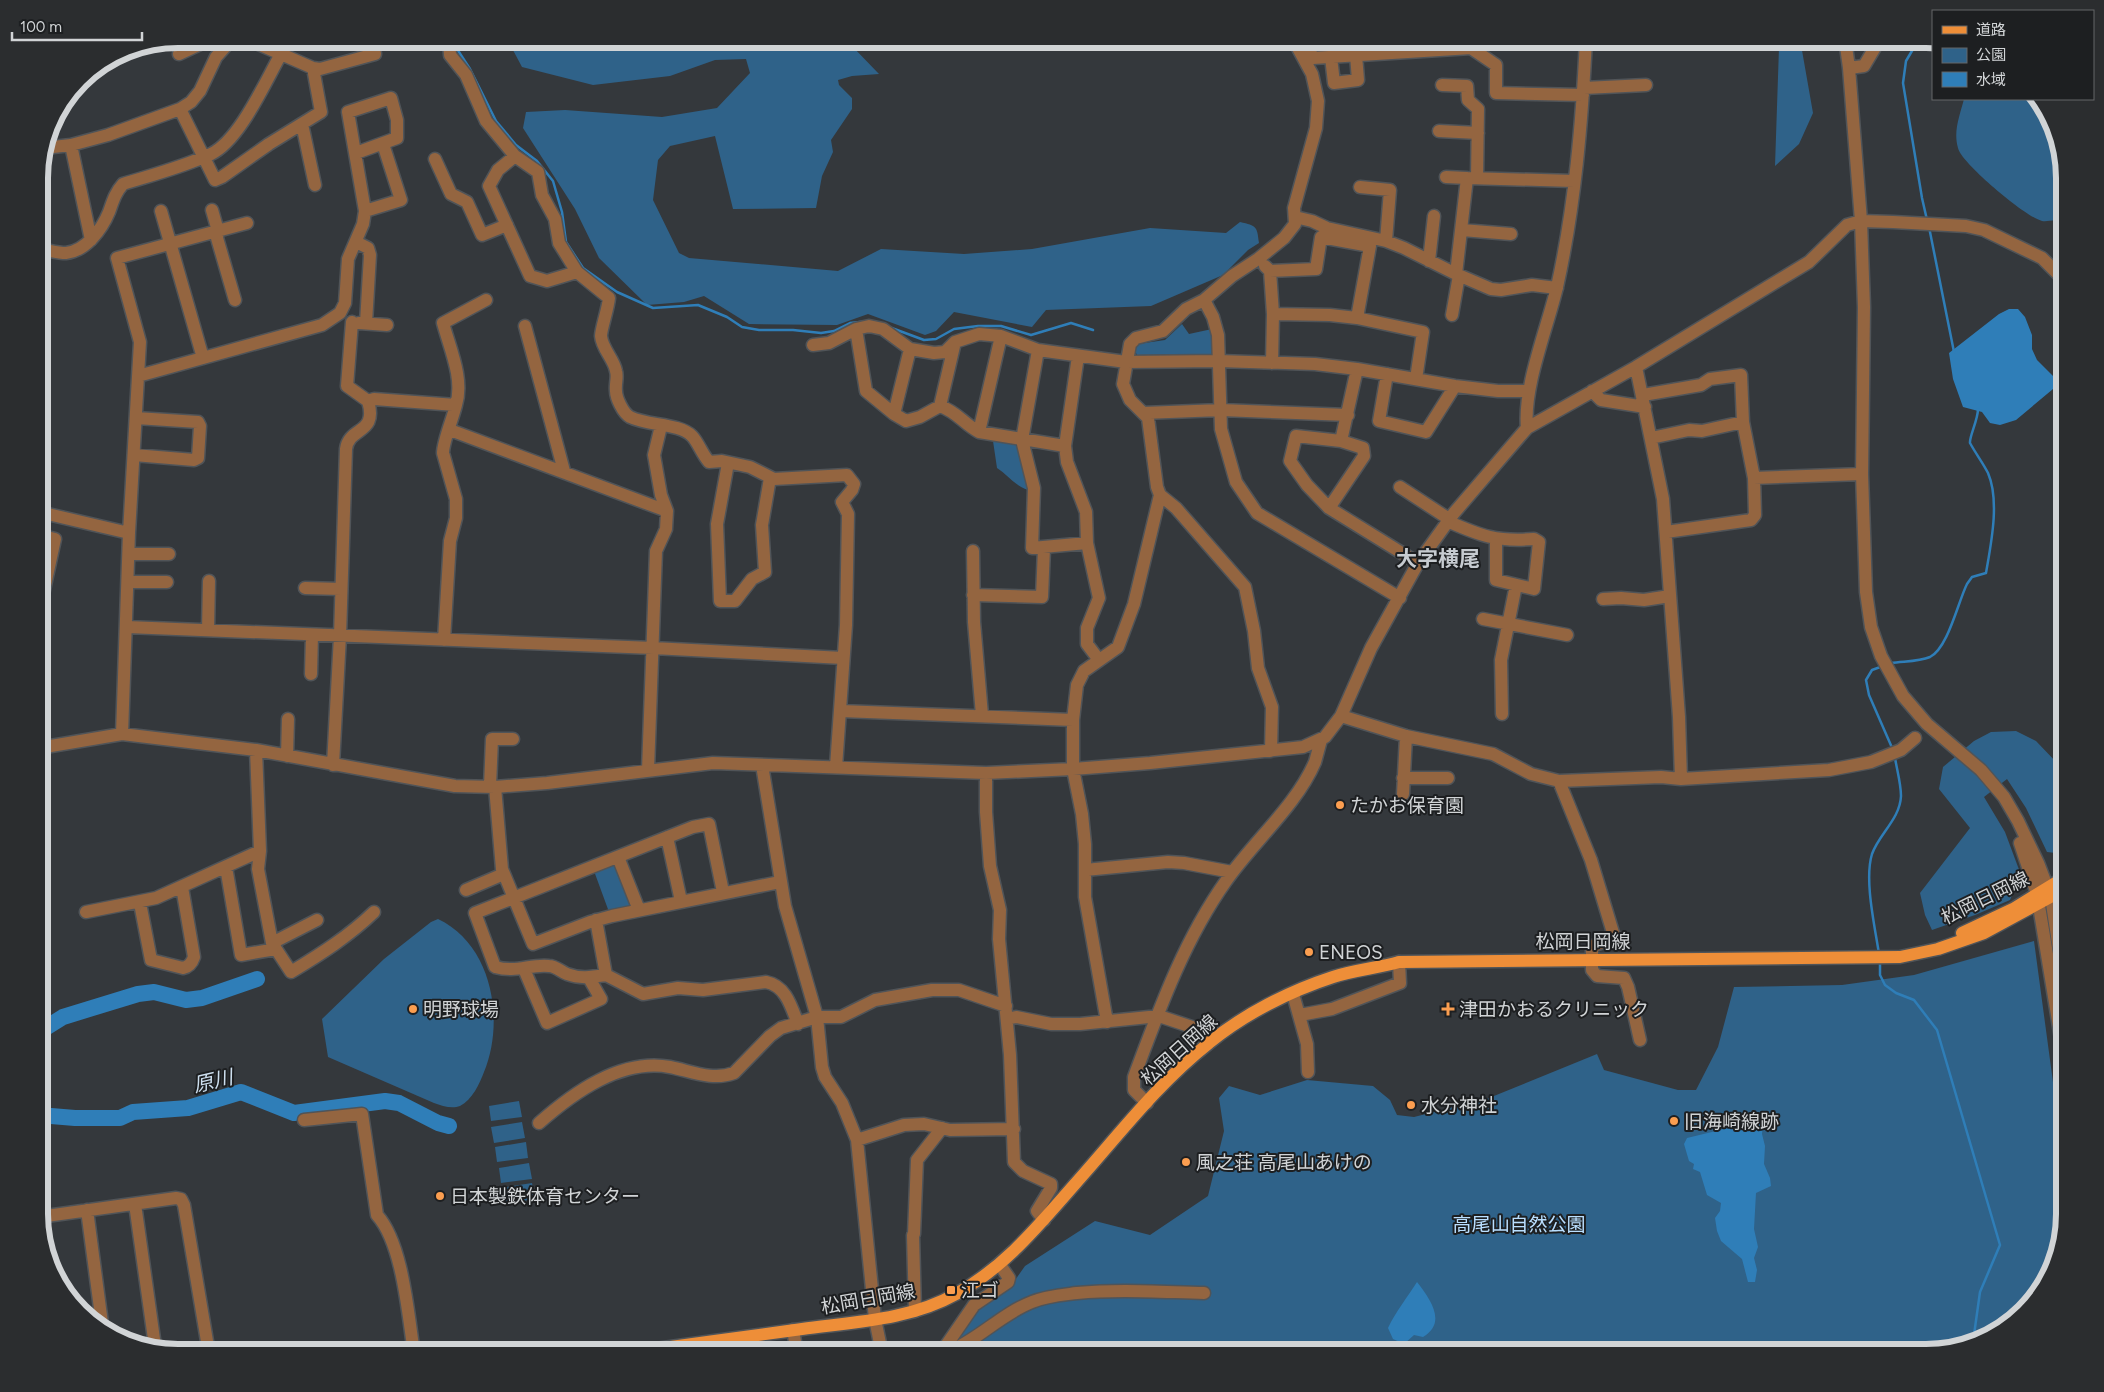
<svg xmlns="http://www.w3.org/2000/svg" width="2104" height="1392" viewBox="0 0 2104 1392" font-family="Figtree,'Noto Sans JP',sans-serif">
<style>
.green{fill:#2f6289}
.water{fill:#2f7eb8}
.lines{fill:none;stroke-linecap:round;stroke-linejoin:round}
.stream{stroke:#2f7eb8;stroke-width:2.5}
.river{stroke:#2f7eb8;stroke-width:16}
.minor-casing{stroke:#505458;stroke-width:15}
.major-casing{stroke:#505458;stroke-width:15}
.minor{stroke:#946540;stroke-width:12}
.major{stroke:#ee8e38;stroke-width:12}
.poi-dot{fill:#fb9e50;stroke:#1d1f21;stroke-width:2}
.labels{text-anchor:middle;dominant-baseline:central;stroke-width:4;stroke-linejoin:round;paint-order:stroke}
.poi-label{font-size:19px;fill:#d1d4d6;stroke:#1d1f21;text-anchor:start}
.street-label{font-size:19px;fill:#d1d4d6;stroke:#1d1f21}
.park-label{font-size:19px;fill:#badfff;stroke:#1d1f21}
.water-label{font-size:20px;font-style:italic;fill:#cddfef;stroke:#1d1f21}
.quarter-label{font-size:21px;font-weight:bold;fill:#c6cbd0;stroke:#1d1f21}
.rim{fill:none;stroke:#d1d4d6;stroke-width:6}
</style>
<rect width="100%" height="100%" fill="#34383c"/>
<!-- green -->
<path class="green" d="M 507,39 L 824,39 L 851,45 L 879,74 L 852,76 L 838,80 L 839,85 L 852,98 L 852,109 L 831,140 L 833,152 L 822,176 L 816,208 L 733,209 L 715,136 L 670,146 L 658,160 L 653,200 L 679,253 L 689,258 L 838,271 L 881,249 L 964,254 L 1032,249 L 1150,228 L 1226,233 L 1240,222 C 1257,226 1257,226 1259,243 L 1248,250 L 1223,275 L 1151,306 L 1046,310 L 1032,327 L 954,312 L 936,331 L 925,335 L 868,314 L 837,325 L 749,324 L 704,296 L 684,302 L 647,305 L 599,258 L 575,209 L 523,128 L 526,112 L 565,110 L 662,117 L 717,108 L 750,73 L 746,59 L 715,60 L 670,76 L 593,85 L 522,67 Z
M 1775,39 L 1800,39 L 1813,113 L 1799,144 L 1775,166 L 1779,47 Z
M 1964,99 L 2038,99 L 2047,108 L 2065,177 L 2065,218 C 2059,219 2048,222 2042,221 C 2027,218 1961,163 1958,148 C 1953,131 1960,115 1964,99 Z
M 1182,324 L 1189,334 L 1212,329 L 1214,354 L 1137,355 L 1135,351 L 1138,344 L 1165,340 Z
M 993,441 L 1014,443 L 1020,449 L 1028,490 C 1015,486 1008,475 997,468 Z
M 2065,670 L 2065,854 L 2047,852 L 2026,808 L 2007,779 L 1984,797 L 2005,832 L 2021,875 L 2010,900 L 1975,915 L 1932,930 L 1925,915 L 1920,893 L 1970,828 L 1939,789 L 1943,767 L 1974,741 L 1991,732 L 2016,731 L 2036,741 L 2059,765 Z
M 615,862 L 632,908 L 609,912 L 594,871 Z
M 438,919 C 493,945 505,1021 484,1072 C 480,1083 472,1100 460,1106 C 452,1109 442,1106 434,1103 L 328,1057 L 322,1019 L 384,959 L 431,922 Z
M 2034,941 L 2055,1097 L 2065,1150 L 2065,1215 L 2042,1292 L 1988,1339 L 1927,1353 L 944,1353 L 979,1307 L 1008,1290 L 1025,1266 L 1095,1221 L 1150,1235 L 1208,1196 L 1224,1131 L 1219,1098 L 1229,1086 L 1260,1095 L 1307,1080 L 1373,1086 L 1390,1100 L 1397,1115 L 1414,1117 L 1489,1098 L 1597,1054 L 1604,1070 L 1678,1090 L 1696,1090 L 1718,1047 L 1734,987 L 1842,985 L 1914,975 Z
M 519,1101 L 522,1117 L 491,1121 L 489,1106 Z
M 522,1122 L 525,1138 L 494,1143 L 491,1127 Z
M 526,1142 L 528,1158 L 497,1162 L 495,1147 Z
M 529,1163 L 532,1179 L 501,1183 L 499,1168 Z
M 532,1183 L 535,1199 L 504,1204 L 501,1188 Z"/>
<!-- water -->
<path class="water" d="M 2009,309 L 2018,309 L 2025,317 L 2032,335 L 2032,349 L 2037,360 L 2053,376 L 2053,389 L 2016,420 L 2000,425 L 1990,423 L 1982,412 L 1963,407 L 1953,379 L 1949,353 L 1999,314 Z
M 1753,1122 L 1763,1125 L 1762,1134 L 1765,1146 L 1764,1164 L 1770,1178 L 1771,1186 L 1756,1193 L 1754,1229 L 1758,1247 L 1754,1258 L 1757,1270 L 1755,1282 L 1748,1282 L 1742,1259 L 1721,1241 L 1717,1231 L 1715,1218 L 1720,1211 L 1721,1203 L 1707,1195 L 1700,1172 L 1693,1169 L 1694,1164 L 1689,1161 L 1684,1144 L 1687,1138 Z
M 1417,1282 C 1431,1300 1447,1323 1423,1337 L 1414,1335 L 1404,1344 L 1393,1339 L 1388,1328 C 1396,1311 1407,1298 1417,1282 Z"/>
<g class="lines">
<!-- stream -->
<path class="stream" d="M 458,39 L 457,49 L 470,69 L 496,121 L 516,145 L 537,161 L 553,181 L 562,212 L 566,242 L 583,268 L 617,292 L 653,308 L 698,305 L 727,317 L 742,327 L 759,330 L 793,330 L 821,333 L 834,331 L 850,323 L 870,321
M 1919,39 L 1906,61 L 1903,83 L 1922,198 L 1927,220
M 1929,227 L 1954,352
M 889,327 L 924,340 L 936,339 L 954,329 L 978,326 L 1001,326 L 1031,335 L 1071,323 L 1093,330
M 1891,663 C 1903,661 1918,662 1930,657 C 1948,648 1958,602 1967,584 L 1972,577 L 1986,573 C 1991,544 2000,501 1988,473 C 1983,463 1976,454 1970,443 C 1969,437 1978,420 1978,409
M 1883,666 L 1872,670 L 1866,680 L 1869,695 L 1893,750
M 1879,954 C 1875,927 1864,880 1872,854 C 1879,834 1900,819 1901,796 C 1901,784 1897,770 1895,758
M 1880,962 L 1880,975 L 1885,985 L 1896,993 L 1914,1000 L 1937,1030 L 2000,1245 L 1980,1292 L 1973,1342"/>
<!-- river -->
<path class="river" d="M 39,1032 L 63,1017 L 138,994 L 154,992 L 186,1000 L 202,998 L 257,979
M 39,1115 L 75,1118 L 120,1118 L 133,1112 L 188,1108 L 241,1092 L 294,1113 L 385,1101 L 399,1103 L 438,1123 L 449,1126"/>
<!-- minor casing -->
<g class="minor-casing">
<path id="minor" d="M 247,39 L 313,68 L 320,69 L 375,54 L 372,39
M 449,39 L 450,55 L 466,75 L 486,121 L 515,156 L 538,172 L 542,195 L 555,219 L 559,243 L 577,272 L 609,298 C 608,309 601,329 601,336 C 602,349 614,359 616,371 C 618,377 615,384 616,391 C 616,398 623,413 630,417 C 648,426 679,423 692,436 C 698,442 702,454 709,462 L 722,461 L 750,467 L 774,479 L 847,475 L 854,484 L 852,490 L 842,502 L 848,514 L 846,625 L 836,767
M 1308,39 L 1309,49 L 1313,58 L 1471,48 L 1496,65 L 1496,93 L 1583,95
M 1335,39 L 1337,57
M 1360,39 L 1362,55
M 1385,39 L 1387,53
M 1845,39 L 1849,68 L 1861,221 L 1864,307 L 1862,474 L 1866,592 L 1871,627 L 1881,656 L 1903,696 L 1927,724 L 1981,770 L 2004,797 L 2018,821 L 2038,863 L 2051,897 L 2065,988
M 179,54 L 211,39
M 1331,57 L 1334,83 L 1358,80 L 1356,55
M 1849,68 L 1864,66 L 1880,39
M 1442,85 L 1467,86 L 1468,100 L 1478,109 L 1477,178
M 1584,88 L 1646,85
M 180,109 L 215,180 L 222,177 L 269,144 L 321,112 L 313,68
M 302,124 L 315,185
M 1439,131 L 1478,133
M 71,145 L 91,240
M 44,148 L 71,145 L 108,135 L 180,109 L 191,102 L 200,91 L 216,57 L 232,39
M 515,156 L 498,170 L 489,186 L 530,276 L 547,281 L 577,272
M 435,159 L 451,194 L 467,202 L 482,235 L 507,225
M 1446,177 L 1467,178
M 1360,187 L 1390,190 L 1386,241
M 212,210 L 218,231 L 217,238 L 235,300
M 161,211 L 203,358
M 365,211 L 401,200 L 383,144
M 1295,217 L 1312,221 L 1327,228 L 1386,241 L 1404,248 L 1456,274 L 1491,289 L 1501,290 L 1532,285 L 1557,288
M 39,225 L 44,250
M 1462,230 L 1511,234
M 356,242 L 368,248 L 370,255 L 366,323
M 39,249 C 48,250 57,253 66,253 C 86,251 102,229 109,212 C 113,201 115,193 123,184 C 152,175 183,167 211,154 C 240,140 265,82 281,54
M 1429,261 L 1434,216
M 1265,266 L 1270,271 L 1273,314 L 1272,363
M 1270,271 L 1316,269 L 1321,237 L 1370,246 L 1357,318
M 1456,274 L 1467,178 L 1574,181
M 1204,300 L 1213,317 L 1218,335 L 1221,429 L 1236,482 L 1257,513 L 1400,598
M 1273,314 L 1330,315 L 1357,318 L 1423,332 L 1416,379
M 1452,315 L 1459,275
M 359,323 L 387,325
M 525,326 L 564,471
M 856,329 L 869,326 L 883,329 L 910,349 L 934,353 L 945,352 L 955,342 L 979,334 L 1001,336 L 1038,350 L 1126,362 L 1219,361 L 1315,364 L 1357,369 L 1455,386 L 1498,391 L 1529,391
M 813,345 L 829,343 L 856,329 L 866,391 L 894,414 L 906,421 L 920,417 L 940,406 C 957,412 963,423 979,432 L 1065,446
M 1038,350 L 1022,440 L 1034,488 L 1032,548 L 1087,543
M 1078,356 L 1065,446 L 1067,462 L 1086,512 L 1087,543 L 1099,598 L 1087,628 L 1087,644 L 1099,660
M 1636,367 L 1663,499 L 1679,717 L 1681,779
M 1387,374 L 1379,421 L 1426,432 L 1455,386
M 138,376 L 322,325 L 340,313 L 345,303 L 348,259 L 363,224 L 365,211 L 348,112 L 391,98 L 397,120 L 397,138 L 356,153
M 1592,391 L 1601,400 L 1645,407
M 1643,395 L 1701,385 L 1710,379 L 1741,375 L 1743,422 L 1754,478 L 1755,515 L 1751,520 L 1666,532
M 368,401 L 374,399 L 456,405 C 453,418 443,441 443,453 L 456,499 L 456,518 L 450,541 L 444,640
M 456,405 C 464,379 450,349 443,323 L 486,300
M 940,406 L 955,342
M 1143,413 L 1221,410 L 1348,415
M 894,414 L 910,349
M 1527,428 C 1523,387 1547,329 1557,287 C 1575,206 1582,122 1586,39
M 450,430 L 667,511
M 979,432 L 1001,336
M 1651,438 L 1689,430 L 1702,431 L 1743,422
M 1341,441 L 1357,369
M 134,455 L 194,460 L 198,458 L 200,426 L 198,422 L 136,418
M 728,463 L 717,524 L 720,601 L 735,601 L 752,579 L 765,572 L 762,525 L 770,478
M 1754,478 L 1862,474
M 1400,487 L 1449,519
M 1329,508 L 1364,456 L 1363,448 L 1341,441 L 1296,436 L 1290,461 L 1307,485 L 1329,508 L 1418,563
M 39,512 L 129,533
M 1447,521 C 1481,536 1497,542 1534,539 L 1539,542 L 1534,589 L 1496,580 L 1496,539
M 39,535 L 55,539 L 41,604
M 973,551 L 974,622 L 982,715
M 129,554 L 169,554
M 128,582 L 167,582
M 305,588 L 341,589
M 973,595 L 1042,597 L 1044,548
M 1603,599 L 1621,598 L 1644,600 L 1670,596
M 1483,619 L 1567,635
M 127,627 L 653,648 L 843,658
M 208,630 L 209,581
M 311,674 L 312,635
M 841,711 L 1073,720
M 1502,714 L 1501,660 L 1516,585
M 1341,716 L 1406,736 L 1493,754 L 1531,774 L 1559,781 L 1661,777 L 1681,779 L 1829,770 L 1871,762 L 1901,750 L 1915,738
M 122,734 L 129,533 L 140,342 L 117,258 L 247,223
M 39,748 L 122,734 L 256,750 L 455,786 L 495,787 L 547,783 L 713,763 L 986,773 L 1073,769 L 1150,763 L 1303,747 L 1325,737 L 1341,716 L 1371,648 L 1418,563 L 1454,513 L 1527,428 L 1636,367 L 1809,262 L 1847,225 L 1861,221 L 1893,222 L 1966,226 L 1984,230 L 2042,258 L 2059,275 L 2065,285
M 256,750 L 260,851 L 258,869 L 272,943 L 291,972 C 321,954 349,936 374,912
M 1271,751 L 1272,707 L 1258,668 L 1254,631 L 1245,587 L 1176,508 L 1160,495 L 1157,487 L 1148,418 L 1130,400 L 1123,384 L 1130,344 L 1136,338 L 1163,331 L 1186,309 L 1204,300 L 1232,276 L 1258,259 L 1284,238 L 1295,224 L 1294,208 L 1316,128 L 1318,101 L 1312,74 L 1293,39
M 287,756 L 288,719
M 333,765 L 340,636 L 346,449 C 349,426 378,435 368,401 L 347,386 L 352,322
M 762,765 L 785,906 L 817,1017 L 822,1067 L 825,1077 L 842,1103 L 857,1140 L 875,1319 L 882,1353
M 648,770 L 656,551 L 666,529 L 667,511 L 661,495 L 654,455 L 661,426
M 986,773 L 986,812 L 990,866 L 1000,910 L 999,939 L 1010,1055 L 1014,1162 L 1023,1171 L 1051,1184 L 1051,1188 L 1037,1211 L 1044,1220
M 1403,778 L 1448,778
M 1559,781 L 1591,860 L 1614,936 L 1611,939 L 1595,945 L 1592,949 L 1592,970 L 1597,976 L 1624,978 L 1628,987 L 1640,1040
M 490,786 L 492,739 L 513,739
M 495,787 L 502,869 L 533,944 L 590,922 L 612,916 L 780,882
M 1403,794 L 1406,736
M 667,837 L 681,901
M 2020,843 L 2037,894 L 2065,1063
M 618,857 L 639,910
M 226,867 L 241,955 L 276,949
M 1085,870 L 1168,862 L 1184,863 L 1232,872
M 466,890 L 499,876
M 140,903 L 151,960 L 183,968 C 189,967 192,963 194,957 L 182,887
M 86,912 L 156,898 L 260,851
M 596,920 L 606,975 L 643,994 L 678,988 L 703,990 L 766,982 C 786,986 791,1006 798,1024
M 272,943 L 317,920
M 524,969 L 547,1023 L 601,999 L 589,978
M 606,975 C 592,977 580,979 567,974 C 561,972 556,966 549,966 C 530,964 516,973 495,967 L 475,913 L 693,827 L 709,824 L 723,892
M 1293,994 L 1307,1044 L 1308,1072
M 1300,1015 L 1332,1009 L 1400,983 L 1399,962
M 1007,1019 L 1016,1017 L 1051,1024 L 1080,1024 L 1159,1016 L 1192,1027 L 1209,1042
M 1107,1022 L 1085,897 L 1085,844 L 1082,814 L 1073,769 L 1073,720 L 1077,685 L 1084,671 L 1118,647 L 1134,604 L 1160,495
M 1147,1103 L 1134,1090 L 1134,1077 C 1159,1010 1184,940 1226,881 C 1253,842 1296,806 1315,762 C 1317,755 1319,747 1321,740
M 304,1120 L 362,1114 L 377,1215 C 403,1244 408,1315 414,1353
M 539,1123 C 573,1093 621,1058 670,1067 C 691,1071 712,1081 734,1073 L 770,1036 L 781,1028 L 817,1017 L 841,1017 L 875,1000 L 932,990 L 959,990 L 1006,1006
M 857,1140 L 904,1125 L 924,1124 L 950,1130 L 1014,1129
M 135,1204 L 155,1346
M 87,1210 L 103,1331
M 39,1217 L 176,1198 L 181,1199 L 184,1205 L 209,1353
M 40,1217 L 43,1237
M 915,1311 L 913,1235 L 914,1234 L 917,1160 L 942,1128
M 793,1330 L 797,1353
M 941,1353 L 974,1305 L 1008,1282 L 1009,1278 L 1000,1265
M 946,1353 C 977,1341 1001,1314 1032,1302 C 1046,1296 1061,1295 1077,1293 C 1119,1289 1161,1292 1204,1293"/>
</g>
<!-- major casing -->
<g class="major-casing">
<path id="major" d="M 1962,933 L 2013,909 L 2065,877
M 627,1353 C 685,1345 744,1337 802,1329 C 854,1322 910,1320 956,1294 C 1005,1267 1038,1226 1075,1184 C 1118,1136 1158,1083 1209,1043 C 1244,1014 1290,991 1333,977 C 1354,970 1378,968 1399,962 L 1900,957 L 1938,949 L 1984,933 L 2065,889"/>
</g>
<!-- minor -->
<use href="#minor" class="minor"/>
<!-- major -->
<use href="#major" class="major"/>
</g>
<!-- markers -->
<g class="poi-dot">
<circle cx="1340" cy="805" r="5"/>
<circle cx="1309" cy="952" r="5"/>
<circle cx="413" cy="1009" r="5"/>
<path d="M1445.5 1001.5h5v5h5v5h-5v5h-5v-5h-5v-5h5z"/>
<circle cx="1411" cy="1105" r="5"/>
<circle cx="1674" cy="1121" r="5"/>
<circle cx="1186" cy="1162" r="5"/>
<circle cx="440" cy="1196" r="5"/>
<rect x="946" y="1285" width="10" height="10" rx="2.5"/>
</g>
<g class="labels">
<!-- poi labels -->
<g class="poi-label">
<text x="1350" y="805">たかお保育園</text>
<text x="1319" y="952">ENEOS</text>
<text x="423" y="1009">明野球場</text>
<text x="1459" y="1009">津田かおるクリニック</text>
<text x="1421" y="1105">水分神社</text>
<text x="1684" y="1121">旧海崎線跡</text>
<text x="1196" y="1162">風之荘 高尾山あけの</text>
<text x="450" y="1196">日本製鉄体育センター</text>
<text x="961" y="1290">江ゴ</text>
</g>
<!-- street labels -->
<g class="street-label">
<text transform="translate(1985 898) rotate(-26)">松岡日岡線</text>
<text x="1583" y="941">松岡日岡線</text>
<text transform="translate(1179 1050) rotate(-42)">松岡日岡線</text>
<text transform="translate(868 1299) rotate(-10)">松岡日岡線</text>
</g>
<!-- park labels -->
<g class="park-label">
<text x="1519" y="1224">高尾山自然公園</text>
</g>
<!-- water labels -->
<g class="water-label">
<text transform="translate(213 1081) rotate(-13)">原川</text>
</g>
<!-- quarter labels -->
<g class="quarter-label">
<text x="1438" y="558">大字横尾</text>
</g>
</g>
<!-- crop -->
<path d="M0 0H2104V1392H0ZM178 48H1926A130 130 0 0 1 2056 178V1214A130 130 0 0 1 1926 1344H178A130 130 0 0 1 48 1214V178A130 130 0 0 1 178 48Z" fill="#2b2d2f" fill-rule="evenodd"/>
<path class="rim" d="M178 48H1926A130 130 0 0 1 2056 178V1214A130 130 0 0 1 1926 1344H178A130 130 0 0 1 48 1214V178A130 130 0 0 1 178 48Z"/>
<!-- legend -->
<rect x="1932" y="10" width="162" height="90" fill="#1d1f21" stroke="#656769"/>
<rect x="1942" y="26" width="25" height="8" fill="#ee8e38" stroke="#656769"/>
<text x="1976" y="35" font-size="15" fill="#d1d4d6">道路</text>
<rect x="1942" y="48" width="25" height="15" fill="#2f6289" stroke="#656769"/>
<text x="1976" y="60" font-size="15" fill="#d1d4d6">公園</text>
<rect x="1942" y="72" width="25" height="15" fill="#2f7eb8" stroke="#656769"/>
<text x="1976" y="85" font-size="15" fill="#d1d4d6">水域</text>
<!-- scale -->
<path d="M12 32v8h130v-8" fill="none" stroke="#d1d4d6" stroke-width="2.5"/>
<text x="20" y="32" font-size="15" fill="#d1d4d6" stroke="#1d1f21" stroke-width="4" paint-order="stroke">100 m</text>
</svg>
